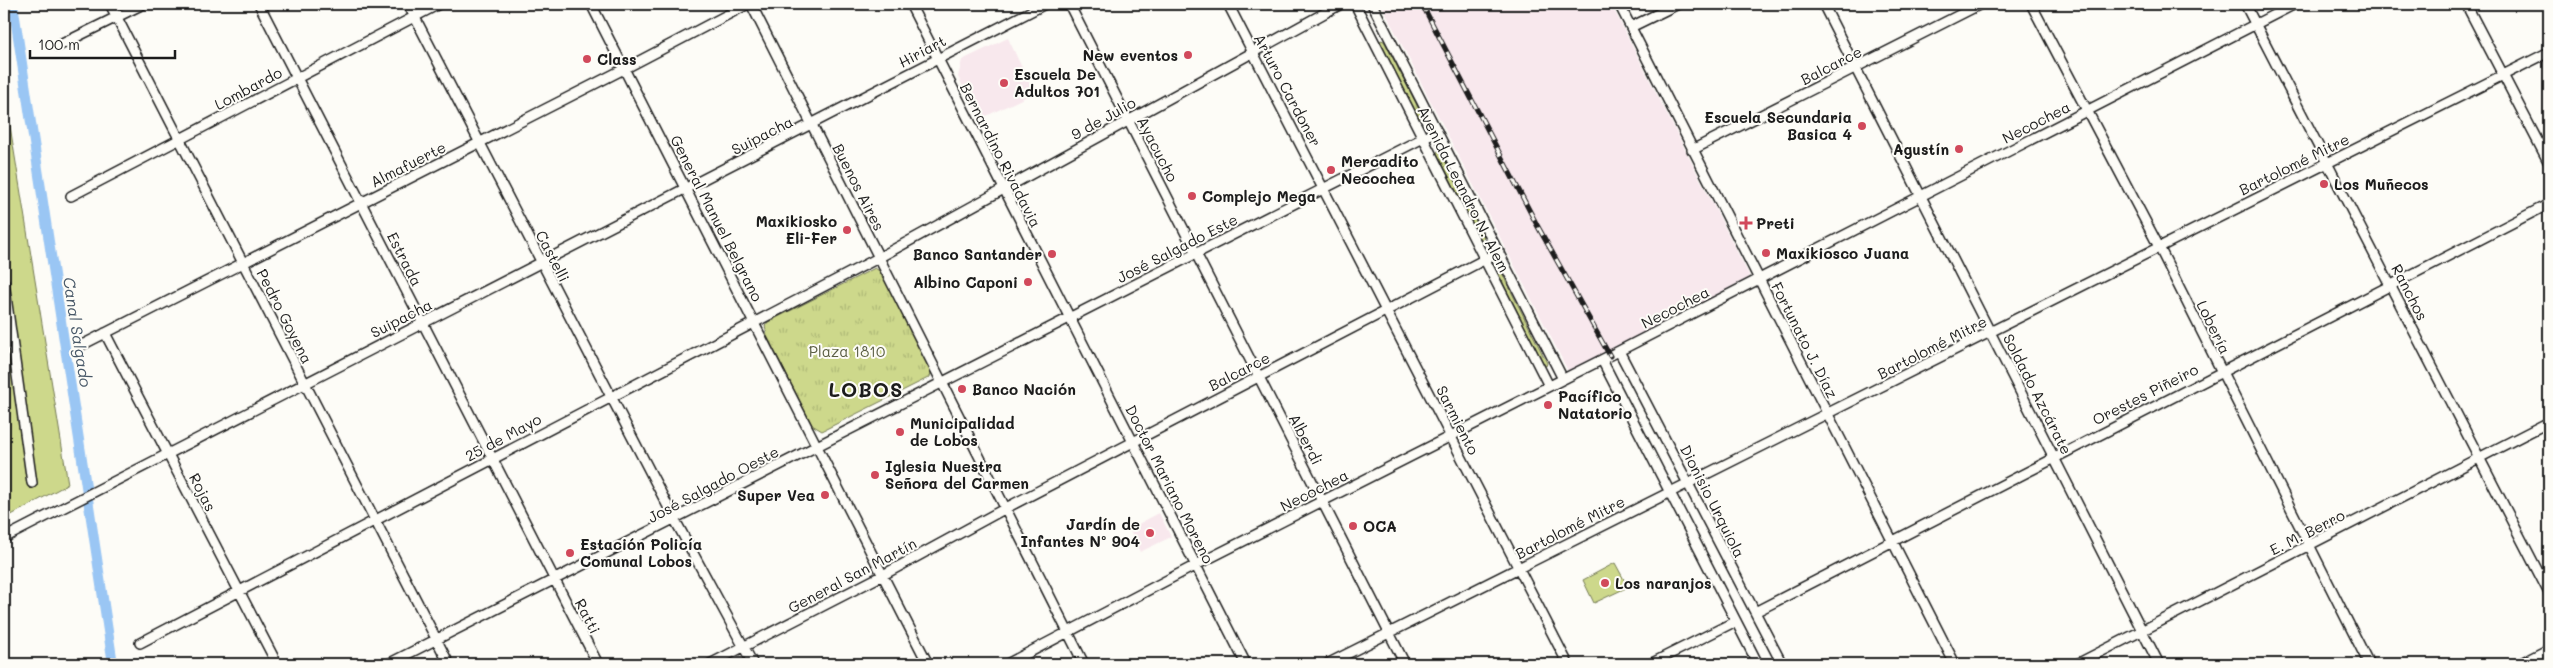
<svg xmlns="http://www.w3.org/2000/svg" width="2553" height="668" viewBox="0 0 2553 668" font-family="Mali,sans-serif">
<style>
.built{fill:#f8e8ed}
.grass{fill:url(#grass-tufts);stroke:#747a54}
.pitch{fill:#cdd88b;stroke:#747a54}
.lines{fill:none;stroke-linecap:round;stroke-linejoin:round}
.canal{stroke:#9ac6f4;stroke-width:10}
.minor-casing{stroke:#1c1c1c;stroke-width:12}
.minor{stroke:#fdfcf7;stroke-width:9}
.rail-casing{stroke:#1c1c1c;stroke-width:5}
.rail{stroke:#fdfcf7;stroke-width:3;stroke-dasharray:9;stroke-linecap:butt}
.poi-dot{fill:#d1495b;stroke:#fdfcf7;stroke-width:2}
.labels{text-anchor:middle;dominant-baseline:central;stroke-width:4;stroke-linejoin:round;paint-order:stroke}
.street-label{font-size:15px;fill:#1c1c1c;stroke:#fdfcf7}
.poi-label{font-size:15px;font-weight:bold;fill:#1c1c1c;stroke:#fdfcf7;text-anchor:start}
.park-label{font-size:15px;fill:#5a5e43;stroke:#fdfcf7}
.water-label{font-size:16px;font-style:italic;fill:#485868;stroke:#fdfcf7}
.district-label{font-size:20px;font-weight:bold;letter-spacing:1px;fill:#1c1c1c;stroke:#fdfcf7}
</style>
<defs>
<pattern id="grass-tufts" width="24" height="20" patternUnits="userSpaceOnUse" patternTransform="scale(1.25)"><rect width="24" height="20" fill="#cdd88b"/><path d="M3 7l-1-3M5 7V3M7 7l1-3M15 17l-1-3M17 17v-4M19 17l1-3" fill="none" stroke="#afb977"/></pattern>
</defs>
<rect width="100%" height="100%" fill="#fdfcf7"/>
<filter id="ink" filterUnits="userSpaceOnUse"><feTurbulence type="fractalNoise" baseFrequency=".02" numOctaves="2"/><feDisplacementMap in="SourceGraphic" scale="10" xChannelSelector="R" yChannelSelector="G"/><feConvolveMatrix kernelMatrix="1 2 1 2 8 2 1 2 1" color-interpolation-filters="sRGB"/></filter>
<g filter="url(#ink)">
<!-- built -->
<path class="built" d="M 1381,4 L 1611,4 L 1750,277 L 1568,371 Z
M 1008,38 L 1034,93 L 980,119 L 958,77 L 962,60 Z
M 1159,513 L 1171,537 L 1140,552 L 1129,529 Z"/>
<!-- grass -->
<path class="grass" d="M 1381,40 L 1384,41 L 1422,115 L 1421,118 L 1418,117 L 1380,42 Z
M 1438,151 L 1440,151 L 1484,237 L 1482,239 L 1480,238 L 1437,153 Z
M 875,268 L 882,273 L 929,367 L 931,372 L 930,377 L 822,431 L 812,425 L 767,336 L 765,326 L 768,322 Z
M 1500,272 L 1502,273 L 1547,363 L 1546,366 L 1544,365 L 1499,275 Z"/>
<!-- pitch -->
<path class="pitch" d="M 4,89 L 68,484 L 4,519 Z
M 1615,563 L 1628,587 L 1594,603 L 1583,580 Z"/>
<g class="lines">
<!-- canal -->
<path class="canal" d="M 13,4 L 113,664"/>
<!-- minor casing -->
<g class="minor-casing">
<path id="minor" d="M 110,4 L 449,664
M 259,4 L 598,664
M 408,4 L 675,520 L 753,664
M 591,4 L 928,664
M 751,4 L 1084,664
M 910,4 L 1246,664
M 1069,4 L 1405,664
M 1228,4 L 1568,664
M 1355,4 L 1549,386
M 1372,4 L 1563,379
M 1619,4 L 1955,664
M 1823,4 L 2159,664
M 2031,4 L 2159,247 L 2369,664
M 2245,4 L 2549,593
M 2466,4 L 2549,163
M 1631,27 L 1678,4
M 58,46 L 143,4
M 1692,150 L 1981,4
M 71,196 L 439,4
M 4,282 L 32,483
M 105,333 L 277,664
M 80,346 L 624,69 L 748,4
M 1619,351 L 1782,664
M 1602,360 L 1758,664
M 4,538 L 1045,4
M 1755,612 L 2549,204
M 140,643 L 880,257 L 1341,4
M 388,664 L 1437,131
M 710,664 L 883,575 L 1006,508 L 1499,252
M 1007,664 L 1196,565 L 1615,353 L 2295,4
M 1327,664 L 2549,52
M 1650,664 L 1736,621
M 2077,664 L 2549,422
M 2520,664 L 2549,649"/>
</g>
<!-- minor -->
<use href="#minor" class="minor"/>
<!-- rail casing -->
<g class="rail-casing">
<path id="rail" d="M 1422,4 L 1537,225 L 1610,356"/>
</g>
<!-- rail -->
<use href="#rail" class="rail"/>
</g>
</g>
<!-- markers -->
<g class="poi-dot">
<circle cx="1188" cy="55" r="5"/>
<circle cx="587" cy="59" r="5"/>
<circle cx="1004" cy="83" r="5"/>
<circle cx="1862" cy="126" r="5"/>
<circle cx="1959" cy="149" r="5"/>
<circle cx="1331" cy="170" r="5"/>
<circle cx="2324" cy="184" r="5"/>
<circle cx="1192" cy="196" r="5"/>
<path d="M1743.5 215.5h5v5h5v5h-5v5h-5v-5h-5v-5h5z"/>
<circle cx="847" cy="230" r="5"/>
<circle cx="1766" cy="253" r="5"/>
<circle cx="1052" cy="254" r="5"/>
<circle cx="1028" cy="282" r="5"/>
<circle cx="962" cy="389" r="5"/>
<circle cx="1548" cy="405" r="5"/>
<circle cx="900" cy="432" r="5"/>
<circle cx="875" cy="475" r="5"/>
<circle cx="825" cy="495" r="5"/>
<circle cx="1353" cy="526" r="5"/>
<circle cx="1150" cy="533" r="5"/>
<circle cx="570" cy="553" r="5"/>
<circle cx="1605" cy="583" r="5"/>
</g>
<g class="labels">
<!-- street labels -->
<g class="street-label">
<text transform="translate(922 51) rotate(-28)">Hiriart</text>
<text transform="translate(1831 65) rotate(-27)">Balcarce</text>
<text transform="translate(248 88) rotate(-28)">Lombardo</text>
<text transform="translate(1288 90) rotate(62)">Arturo Cardoner</text>
<text transform="translate(1103 118) rotate(-29)">9 de Julio</text>
<text transform="translate(2036 122) rotate(-27)">Necochea</text>
<text transform="translate(762 135) rotate(-27)">Suipacha</text>
<text transform="translate(1158 149) rotate(63)">Ayacucho</text>
<text transform="translate(1001 155) rotate(63)">Bernardino Rivadavia</text>
<text transform="translate(408 164) rotate(-27)">Almafuerte</text>
<text transform="translate(2294 164) rotate(-26)">Bartolomé Mitre</text>
<text transform="translate(859 187) rotate(63)">Buenos Aires</text>
<text transform="translate(1464 189) rotate(63)">Avenida Leandro N. Alem</text>
<text transform="translate(717 218) rotate(63)">General Manuel Belgrano</text>
<text transform="translate(1177 248) rotate(-27)">José Salgado Este</text>
<text transform="translate(553 256) rotate(63)">Castelli</text>
<text transform="translate(405 259) rotate(63)">Estrada</text>
<text transform="translate(2410 292) rotate(63)">Ranchos</text>
<text transform="translate(1675 307) rotate(-27)">Necochea</text>
<text transform="translate(285 316) rotate(63)">Pedro Goyena</text>
<text transform="translate(401 318) rotate(-27)">Suipacha</text>
<text transform="translate(2214 327) rotate(64)">Lobería</text>
<text transform="translate(1805 340) rotate(63)">Fortunato J. Díaz</text>
<text transform="translate(1932 347) rotate(-27)">Bartolomé Mitre</text>
<text transform="translate(1239 371) rotate(-27)">Balcarce</text>
<text transform="translate(2038 394) rotate(63)">Soldado Azcárate</text>
<text transform="translate(2145 394) rotate(-27)">Orestes Piñeiro</text>
<text transform="translate(1458 420) rotate(63)">Sarmiento</text>
<text transform="translate(503 437) rotate(-28)">25 de Mayo</text>
<text transform="translate(1306 439) rotate(63)">Alberdi</text>
<text transform="translate(713 484) rotate(-28)">José Salgado Oeste</text>
<text transform="translate(1170 484) rotate(63)">Doctor Mariano Moreno</text>
<text transform="translate(1314 490) rotate(-27)">Necochea</text>
<text transform="translate(203 492) rotate(63)">Rojas</text>
<text transform="translate(1713 501) rotate(63)">Dionisio Urquiola</text>
<text transform="translate(1570 527) rotate(-27)">Bartolomé Mitre</text>
<text transform="translate(2307 532) rotate(-27)">E. M. Berro</text>
<text transform="translate(852 575) rotate(-28)">General San Martín</text>
<text transform="translate(588 616) rotate(63)">Ratti</text>
</g>
<!-- poi labels -->
<g class="poi-label">
<text x="1178" y="55" text-anchor="end">New eventos</text>
<text x="597" y="59">Class</text>
<text x="1014" y="74">Escuela De<tspan x="1014" dy="17">Adultos 701</tspan></text>
<text x="1852" y="117" text-anchor="end">Escuela Secundaria<tspan x="1852" dy="17">Basica 4</tspan></text>
<text x="1949" y="149" text-anchor="end">Agustín</text>
<text x="1341" y="161">Mercadito<tspan x="1341" dy="17">Necochea</tspan></text>
<text x="2334" y="184">Los Muñecos</text>
<text x="1202" y="196">Complejo Mega</text>
<text x="837" y="221" text-anchor="end">Maxikiosko<tspan x="837" dy="17">Eli-Fer</tspan></text>
<text x="1756" y="223">Preti</text>
<text x="1776" y="253">Maxikiosco Juana</text>
<text x="1042" y="254" text-anchor="end">Banco Santander</text>
<text x="1018" y="282" text-anchor="end">Albino Caponi</text>
<text x="972" y="389">Banco Nación</text>
<text x="1558" y="396">Pacífico<tspan x="1558" dy="17">Natatorio</tspan></text>
<text x="910" y="423">Municipalidad<tspan x="910" dy="17">de Lobos</tspan></text>
<text x="885" y="466">Iglesia Nuestra<tspan x="885" dy="17">Señora del Carmen</tspan></text>
<text x="815" y="495" text-anchor="end">Super Vea</text>
<text x="1140" y="524" text-anchor="end">Jardín de<tspan x="1140" dy="17">Infantes Nº 904</tspan></text>
<text x="1363" y="526">OCA</text>
<text x="580" y="544">Estación Policía<tspan x="580" dy="17">Comunal Lobos</tspan></text>
<text x="1615" y="583">Los naranjos</text>
</g>
<!-- park labels -->
<g class="park-label">
<text x="847" y="351">Plaza 1810</text>
</g>
<!-- water labels -->
<g class="water-label">
<text transform="translate(78 332) rotate(81)">Canal Salgado</text>
</g>
<!-- district labels -->
<g class="district-label">
<text x="866" y="389">LOBOS</text>
</g>
</g>
<!-- margin -->
<rect width="2553" height="668" fill="none" stroke="#fdfcf7" stroke-width="20"/>
<rect x="10" y="10" width="2533" height="648" fill="none" stroke="#1c1c1c" stroke-width="2" filter="url(#ink)"/>
<!-- scale -->
<path d="M30 50v8h145v-8" fill="none" stroke="#1c1c1c" stroke-width="2.5"/>
<text x="38" y="50" font-size="15" fill="#1c1c1c" stroke="#fdfcf7" stroke-width="4" paint-order="stroke">100 m</text>
</svg>
